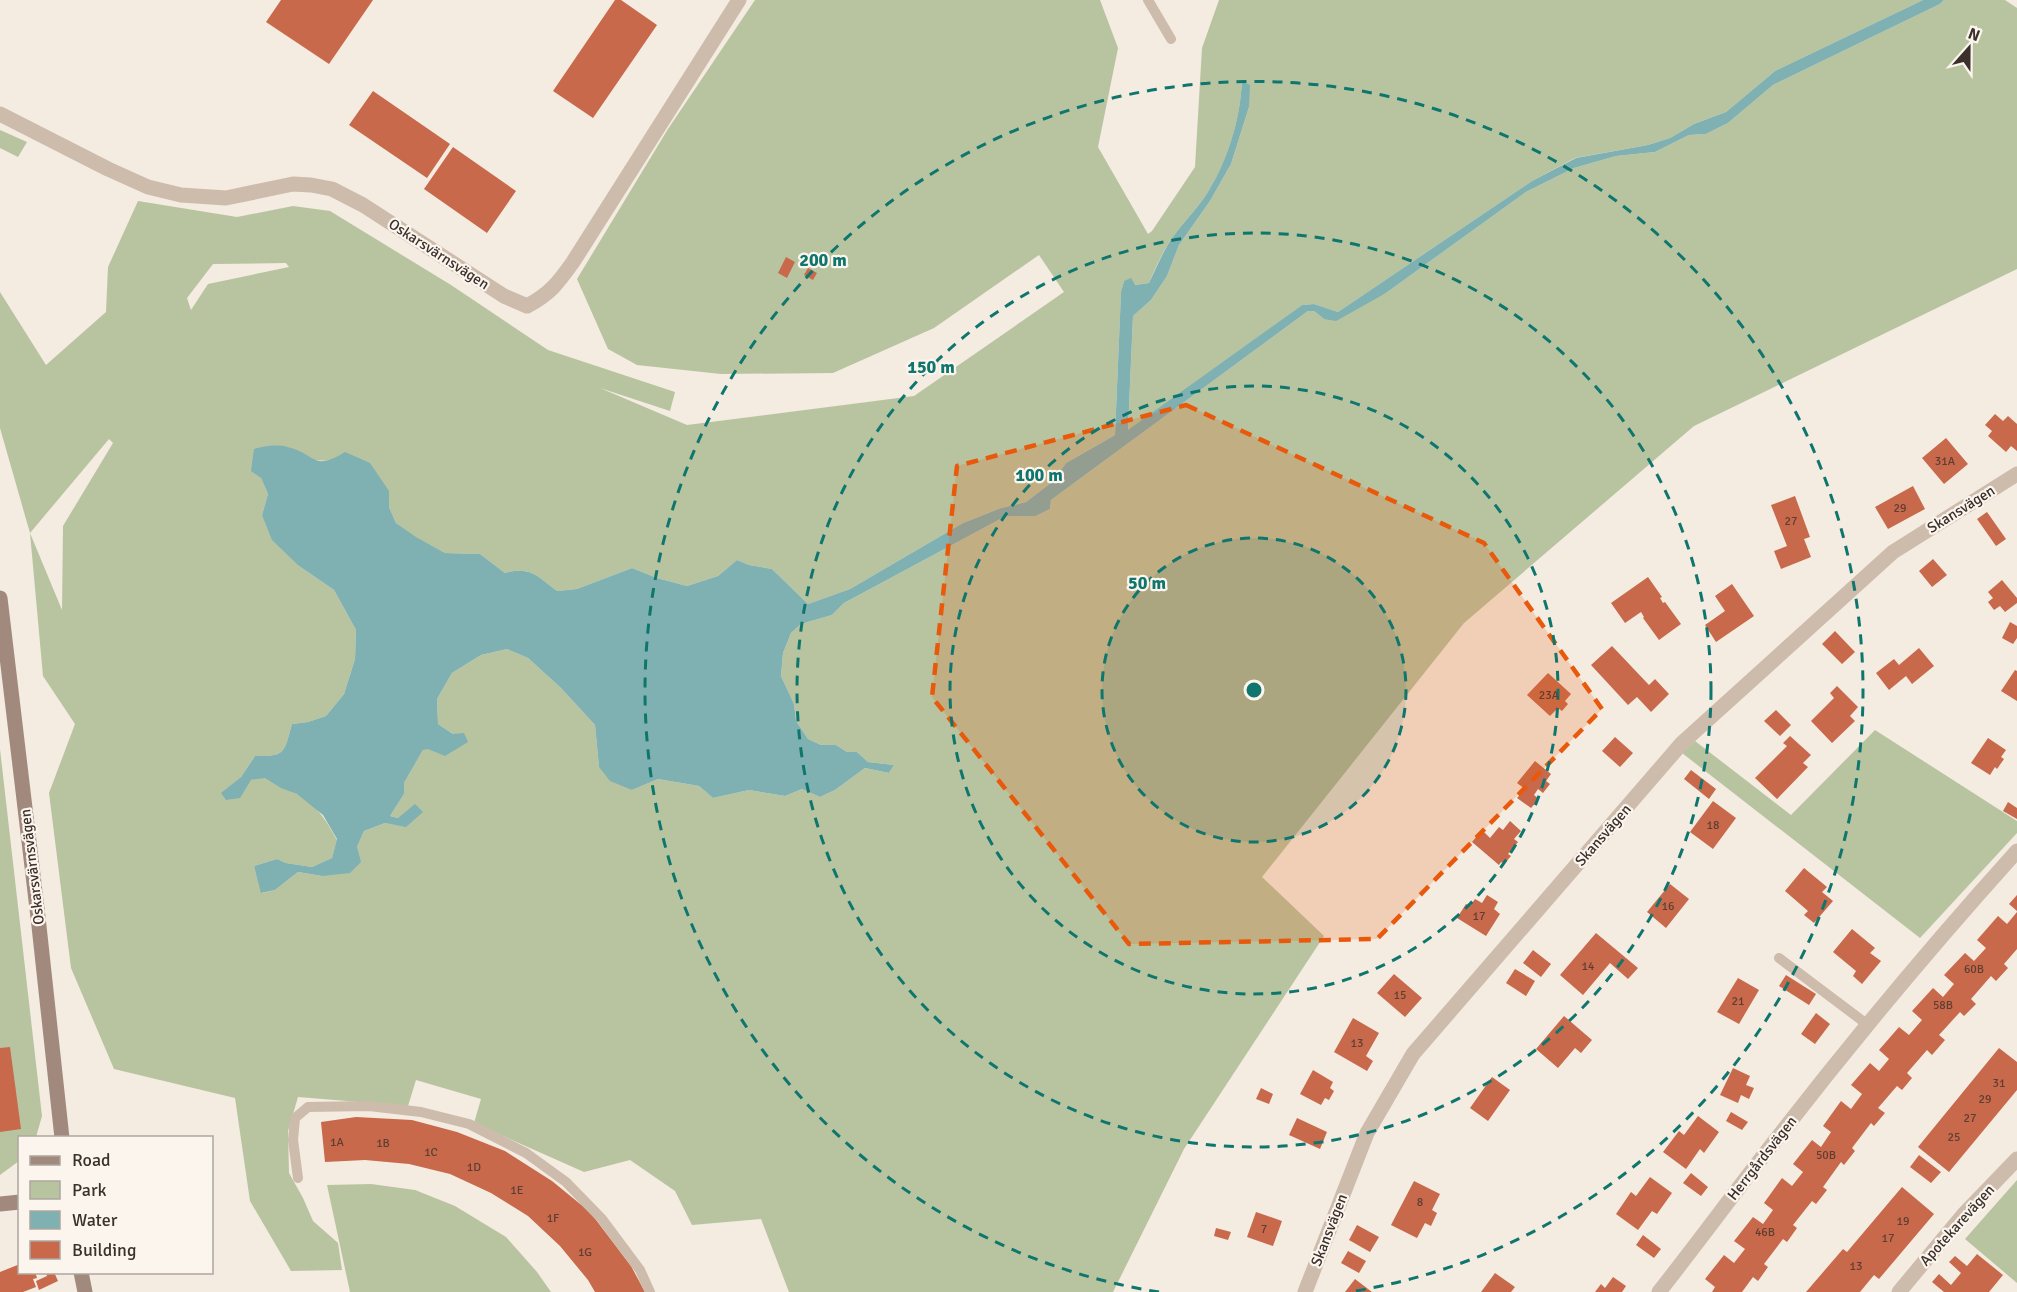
<svg xmlns="http://www.w3.org/2000/svg" width="2017" height="1292" viewBox="0 0 2017 1292" font-family="Signika,sans-serif">
<style>
.green{fill:#b8c4a0;fill-rule:evenodd}
.water{fill:#7fb0b2}
.building{fill:#c8694b}
.lines{fill:none;stroke-linecap:round;stroke-linejoin:round}
.lane{stroke:#cdbbac;stroke-width:10}
.street{stroke:#cdbbac;stroke-width:15}
.secondary{stroke:#a18a7d;stroke-width:15}
.marked{fill:#e8590c;fill-opacity:0.2;stroke:#e8590c;stroke-width:4.5;stroke-dasharray:12 8;stroke-linejoin:round}
.ring{fill:none;stroke:#0f766e;stroke-width:3;stroke-dasharray:10 8}
.labels{text-anchor:middle;dominant-baseline:central;stroke-width:4.5;stroke-linejoin:round;paint-order:stroke}
.number-label{font-size:12px;fill:#5e3e33}
.street-label{font-size:15px;fill:#3b302b;stroke:#fbf5ee}
.centre{fill:#0f766e;stroke:#fbf5ee;stroke-width:3}
.ring-label{font-size:18px;text-anchor:middle;font-weight:bold;fill:#0f766e;stroke:#fbf5ee;stroke-width:4.5;stroke-linejoin:round;paint-order:stroke}
</style>
<rect width="100%" height="100%" fill="#f4ebe1"/>
<!-- green -->
<path class="green" d="M 755,0 L 1100,0 L 1118,48 L 1098,147 L 1148,234 L 1152,231 L 1195,167 L 1202,48 L 1219,0 L 1923,0 L 1775,71 L 1726,112 L 1694,124 L 1670,138 L 1648,145 L 1575,158 L 1532,181 L 1338,312 L 1314,304 L 1302,305 L 1128,431 L 1133,316 L 1151,300 L 1167,276 L 1179,245 L 1210,201 L 1231,164 L 1249,107 L 1242,81 C 1240,122 1227,164 1204,198 C 1194,212 1182,224 1172,238 C 1163,252 1155,268 1149,283 L 1135,285 L 1124,281 L 1121,293 L 1115,435 L 1066,463 L 1052,482 L 1026,502 L 1001,508 L 963,523 L 850,589 L 808,604 L 772,569 L 749,565 L 737,560 L 718,576 L 687,586 L 657,578 L 632,568 L 577,589 L 557,591 C 537,576 531,566 505,573 L 480,554 L 445,553 L 415,537 L 396,523 L 389,507 L 389,491 L 330,461 L 313,460 L 288,447 L 261,478 L 268,494 L 262,515 L 299,566 L 334,590 L 356,630 L 355,659 L 344,694 L 326,716 L 308,722 L 292,724 C 284,752 286,757 255,756 L 241,777 L 222,793 L 251,780 L 265,777 C 276,785 283,787 295,793 C 315,802 327,821 337,840 L 332,858 L 312,867 L 286,863 L 277,859 L 254,866 L 262,893 L 275,890 L 298,872 L 322,876 L 357,847 L 364,831 L 385,823 L 406,826 L 398,818 L 390,816 L 404,794 L 404,783 L 423,750 L 453,734 L 438,724 L 437,699 L 452,673 L 481,655 L 507,649 L 528,658 L 561,688 L 595,725 L 599,767 L 632,790 L 658,779 L 699,786 L 713,798 L 749,790 L 785,796 L 802,789 L 820,797 L 835,790 L 865,768 L 889,773 L 894,765 L 868,762 L 857,752 L 847,752 L 836,745 L 821,745 L 808,739 L 796,721 L 794,704 L 781,676 L 783,653 L 791,633 L 801,624 L 832,615 L 844,603 L 1006,516 L 1036,516 L 1050,509 L 1051,500 L 1308,311 L 1314,311 L 1324,319 L 1386,293 L 1526,192 L 1574,168 L 1616,156 L 1655,152 L 1689,135 L 1706,134 L 1728,123 L 1773,85 L 1940,4 L 1944,0 L 2005,0 L 2017,8 L 2017,269 L 1694,426 L 1464,623 L 1262,877 L 1324,936 L 1184,1149 L 1113,1292 L 789,1292 L 761,1219 L 692,1225 L 675,1191 L 630,1160 L 584,1172 L 474,1123 L 481,1099 L 416,1080 L 408,1106 L 298,1097 L 288,1131 L 289,1173 L 303,1198 L 313,1221 L 338,1243 L 342,1270 L 291,1271 L 250,1201 L 235,1098 L 114,1069 L 71,968 L 49,793 L 75,724 L 43,676 L 30,533 L 0,428 L 0,292 L 46,365 L 106,312 L 108,267 L 138,201 L 237,217 L 293,206 L 330,211 L 451,285 L 548,350 L 675,392 L 670,411 L 600,388 L 687,425 L 914,396 L 1064,292 L 1039,255 L 934,328 L 833,373 L 721,374 L 637,365 L 608,349 L 577,279 L 668,129 ZM 286,263 L 289,267 L 208,284 L 191,310 L 187,298 L 213,264 ZM 109,439 L 113,443 L 63,526 L 62,610 L 30,533 Z
M 0,130 L 27,142 L 18,157 L 0,148 Z
M 1875,730 L 2017,821 L 2017,833 L 1920,938 L 1682,753 L 1695,741 L 1791,815 Z
M 0,749 L 42,1116 L 36,1137 L 20,1138 L 19,1161 L 0,1175 Z
M 2017,1180 L 2017,1283 L 1965,1239 Z
M 371,1184 L 415,1190 L 455,1206 L 506,1237 L 537,1272 L 551,1292 L 350,1292 L 327,1185 Z"/>
<!-- water -->
<path class="water" d="M 1923,0 L 1944,0 L 1940,4 L 1773,85 L 1728,123 L 1706,134 L 1689,135 L 1655,152 L 1616,156 L 1574,168 L 1526,192 L 1386,293 L 1336,321 L 1324,319 L 1314,311 L 1308,311 L 1051,500 L 1050,509 L 1036,516 L 1006,516 L 844,603 L 832,615 L 801,624 L 791,633 L 783,653 L 781,676 L 794,704 L 796,721 L 808,739 L 821,745 L 836,745 L 847,752 L 857,752 L 868,762 L 894,765 L 889,773 L 865,768 L 835,790 L 820,797 L 802,789 L 785,796 L 749,790 L 713,798 L 699,786 L 658,779 L 632,790 L 610,781 L 599,767 L 595,725 L 561,688 L 528,658 L 507,649 L 481,655 L 452,673 L 437,699 L 438,724 L 453,734 L 464,733 L 468,742 L 445,756 L 428,749 L 423,750 L 404,783 L 404,794 L 390,816 L 398,818 L 415,804 L 423,812 L 406,827 L 385,823 L 364,831 L 357,847 L 361,862 L 350,873 L 322,876 L 298,872 L 275,890 L 261,893 L 254,866 L 277,859 L 286,863 L 312,867 L 332,858 L 337,839 L 323,815 L 297,794 L 281,788 L 265,778 L 251,780 L 240,798 L 226,800 L 221,793 L 241,777 L 255,756 C 286,757 284,752 292,724 L 308,722 L 326,716 L 344,694 L 355,659 L 356,630 L 334,590 L 299,566 L 272,540 L 262,515 L 268,494 L 261,478 L 251,471 L 254,449 C 265,446 276,444 288,447 C 316,454 313,472 345,452 L 370,463 L 389,491 L 389,507 L 396,523 L 416,537 L 445,553 L 480,554 L 505,573 C 531,566 537,576 557,591 L 577,589 L 632,568 L 657,578 L 687,586 L 718,576 L 737,560 L 749,565 L 772,569 L 808,604 L 850,589 L 963,523 L 1001,508 L 1026,502 L 1052,482 L 1066,463 L 1115,435 L 1121,292 L 1124,281 L 1131,278 L 1135,285 L 1149,283 C 1156,268 1163,252 1172,238 C 1182,224 1194,212 1204,198 C 1227,164 1240,121 1242,81 L 1250,85 L 1249,107 L 1231,164 L 1210,201 L 1179,245 L 1167,276 L 1151,300 L 1133,316 L 1128,430 L 1302,305 L 1314,304 L 1338,312 L 1532,181 L 1576,158 L 1648,145 L 1670,138 L 1694,124 L 1726,112 L 1775,71 Z"/>
<!-- building -->
<path class="building" d="M 281,0 L 373,0 L 329,64 L 266,22 Z
M 615,0 L 621,0 L 657,25 L 593,118 L 553,91 Z
M 373,91 L 450,144 L 427,178 L 349,125 Z
M 453,147 L 516,191 L 487,233 L 424,189 Z
M 786,257 L 795,262 L 787,278 L 778,273 Z
M 808,268 L 817,273 L 813,280 L 804,275 Z
M 1995,414 L 2003,421 L 2008,416 L 2017,424 L 2017,451 L 2011,446 L 2006,452 L 1988,436 L 1992,431 L 1985,425 Z
M 1946,438 L 1968,464 L 1944,484 L 1922,458 Z
M 1913,486 L 1925,509 L 1888,529 L 1875,507 Z
M 1795,496 L 1810,537 L 1804,539 L 1811,557 L 1781,569 L 1774,551 L 1787,546 L 1771,505 Z
M 1987,512 L 2006,539 L 1996,546 L 1977,519 Z
M 1933,559 L 1947,575 L 1932,587 L 1919,571 Z
M 1648,577 L 1662,597 L 1660,598 L 1663,603 L 1665,602 L 1681,624 L 1659,640 L 1643,618 L 1644,617 L 1641,612 L 1625,623 L 1611,603 Z
M 2002,580 L 2017,598 L 2017,603 L 2005,612 L 2000,606 L 1994,610 L 1988,602 L 1993,598 L 1988,592 Z
M 1732,584 L 1754,616 L 1716,642 L 1705,625 L 1725,611 L 1715,596 Z
M 2010,622 L 2017,626 L 2017,638 L 2013,644 L 2002,638 Z
M 1835,631 L 1855,652 L 1842,664 L 1822,644 Z
M 1612,646 L 1649,685 L 1655,679 L 1669,694 L 1651,712 L 1637,697 L 1628,705 L 1591,665 Z
M 1919,648 L 1934,666 L 1912,684 L 1906,676 L 1889,690 L 1876,673 L 1894,659 L 1899,665 Z
M 2015,670 L 2017,671 L 2017,701 L 2001,691 Z
M 1548,673 L 1571,694 L 1565,701 L 1568,704 L 1562,711 L 1558,708 L 1550,716 L 1527,695 Z
M 1837,686 L 1858,707 L 1850,716 L 1855,721 L 1832,743 L 1811,721 L 1834,698 L 1830,693 Z
M 1776,710 L 1791,725 L 1780,736 L 1764,721 Z
M 1790,736 L 1811,755 L 1803,763 L 1808,767 L 1777,799 L 1755,778 L 1787,746 L 1783,743 Z
M 1615,737 L 1633,753 L 1620,767 L 1602,751 Z
M 1988,738 L 2006,750 L 2001,757 L 2004,759 L 1997,769 L 1995,767 L 1990,775 L 1971,763 Z
M 1535,761 L 1551,774 L 1546,781 L 1550,784 L 1543,793 L 1538,789 L 1534,795 L 1539,799 L 1531,808 L 1517,798 L 1525,789 L 1517,783 Z
M 1691,770 L 1716,789 L 1709,799 L 1684,779 Z
M 1713,801 L 1736,818 L 1713,849 L 1690,832 Z
M 2008,802 L 2017,808 L 2017,819 L 2003,811 Z
M 1510,821 L 1521,831 L 1514,839 L 1518,842 L 1508,854 L 1511,856 L 1504,864 L 1501,862 L 1499,865 L 1472,842 L 1482,830 L 1490,838 L 1499,827 L 1503,830 Z
M 1804,868 L 1827,887 L 1822,892 L 1833,901 L 1814,923 L 1804,915 L 1808,911 L 1785,891 Z
M 1670,884 L 1689,899 L 1666,928 L 1647,912 Z
M 1487,895 L 1498,902 L 1494,909 L 1500,914 L 1486,936 L 1457,918 L 1466,904 L 1470,906 L 1475,899 L 1482,903 Z
M 2017,895 L 2017,911 L 2009,904 Z
M 2017,912 L 2017,949 L 2004,964 L 2008,968 L 1996,981 L 1991,976 L 1971,999 L 1976,1004 L 1964,1016 L 1960,1012 L 1939,1035 L 1945,1040 L 1932,1055 L 1927,1050 L 1907,1073 L 1912,1078 L 1902,1090 L 1897,1086 L 1878,1108 L 1885,1113 L 1874,1126 L 1871,1123 L 1852,1148 L 1855,1151 L 1844,1165 L 1841,1162 L 1823,1187 L 1827,1190 L 1816,1204 L 1812,1201 L 1793,1225 L 1797,1228 L 1787,1242 L 1783,1239 L 1764,1264 L 1768,1267 L 1758,1281 L 1753,1277 L 1742,1292 L 1712,1292 L 1715,1287 L 1705,1279 L 1724,1255 L 1734,1263 L 1745,1249 L 1734,1241 L 1753,1217 L 1763,1224 L 1773,1210 L 1764,1203 L 1782,1178 L 1792,1186 L 1803,1172 L 1793,1164 L 1812,1140 L 1821,1147 L 1831,1132 L 1823,1126 L 1841,1101 L 1851,1109 L 1862,1094 L 1851,1085 L 1870,1063 L 1879,1071 L 1889,1059 L 1879,1050 L 1899,1027 L 1909,1035 L 1922,1020 L 1912,1011 L 1933,988 L 1943,997 L 1954,984 L 1944,975 L 1965,953 L 1974,961 L 1986,948 L 1977,940 L 1998,916 L 2007,924 Z
M 1852,929 L 1875,948 L 1870,953 L 1881,961 L 1862,984 L 1853,976 L 1856,971 L 1833,952 Z
M 1596,933 L 1638,968 L 1628,979 L 1610,963 L 1583,995 L 1560,975 Z
M 1533,950 L 1551,964 L 1541,977 L 1523,963 Z
M 1515,969 L 1535,981 L 1526,996 L 1506,983 Z
M 1394,974 L 1422,998 L 1405,1017 L 1377,993 Z
M 1786,975 L 1816,994 L 1809,1005 L 1779,986 Z
M 1738,978 L 1759,990 L 1739,1024 L 1717,1012 Z
M 1816,1013 L 1830,1024 L 1815,1044 L 1801,1034 Z
M 1564,1016 L 1592,1040 L 1581,1053 L 1575,1048 L 1558,1068 L 1536,1049 Z
M 1353,1018 L 1379,1033 L 1366,1056 L 1373,1061 L 1367,1071 L 1334,1052 Z
M 10,1047 L 21,1129 L 0,1132 L 0,1048 Z
M 1999,1048 L 2017,1062 L 2017,1090 L 1949,1172 L 1918,1147 Z
M 1733,1068 L 1750,1076 L 1746,1085 L 1754,1088 L 1749,1099 L 1741,1095 L 1738,1103 L 1720,1095 Z
M 1313,1070 L 1333,1082 L 1330,1088 L 1334,1091 L 1329,1100 L 1325,1098 L 1321,1105 L 1300,1094 Z
M 1492,1077 L 1510,1090 L 1488,1121 L 1470,1108 Z
M 1261,1088 L 1273,1094 L 1269,1104 L 1256,1099 Z
M 1731,1112 L 1748,1122 L 1742,1130 L 1726,1121 Z
M 1698,1116 L 1719,1132 L 1704,1153 L 1700,1149 L 1686,1169 L 1663,1152 L 1679,1131 L 1684,1135 Z
M 356,1117 L 412,1120 L 457,1132 L 505,1151 L 552,1181 L 590,1212 L 631,1266 L 645,1292 L 595,1292 L 588,1280 L 560,1246 L 528,1216 L 491,1193 L 450,1174 L 409,1164 L 365,1160 L 325,1162 L 321,1122 Z
M 1297,1118 L 1327,1132 L 1320,1149 L 1289,1135 Z
M 1919,1155 L 1941,1172 L 1931,1183 L 1910,1167 Z
M 1691,1173 L 1708,1187 L 1701,1196 L 1683,1183 Z
M 1650,1177 L 1672,1193 L 1657,1214 L 1652,1211 L 1638,1230 L 1616,1214 L 1631,1192 L 1636,1196 Z
M 1414,1181 L 1440,1194 L 1432,1210 L 1437,1213 L 1431,1226 L 1425,1223 L 1417,1238 L 1391,1225 Z
M 1902,1187 L 1934,1214 L 1879,1279 L 1874,1275 L 1860,1292 L 1806,1292 L 1843,1249 L 1847,1252 Z
M 1256,1212 L 1282,1221 L 1273,1246 L 1247,1237 Z
M 1357,1225 L 1379,1237 L 1370,1252 L 1349,1240 Z
M 1216,1228 L 1231,1232 L 1228,1240 L 1214,1236 Z
M 1643,1235 L 1661,1249 L 1654,1258 L 1636,1245 Z
M 1348,1251 L 1366,1261 L 1359,1273 L 1341,1263 Z
M 1977,1254 L 2003,1275 L 1989,1292 L 1944,1292 L 1932,1282 L 1939,1274 L 1951,1285 L 1961,1273 L 1949,1262 L 1955,1256 L 1967,1266 Z
M 20,1264 L 20,1272 L 35,1272 L 37,1278 L 33,1279 L 36,1287 L 23,1292 L 0,1292 L 0,1272 Z
M 46,1272 L 54,1272 L 58,1281 L 39,1290 L 36,1281 L 47,1276 Z
M 1495,1273 L 1515,1287 L 1511,1292 L 1481,1292 Z
M 1613,1277 L 1626,1286 L 1622,1292 L 1595,1292 L 1601,1284 L 1605,1288 Z
M 1355,1279 L 1372,1292 L 1345,1292 Z"/>
<g class="lines">
<!-- lane -->
<path class="lane" d="M 1148,0 L 1171,39
M 1779,958 L 1868,1025
M 298,1178 L 293,1140 L 295,1118 L 308,1107 L 369,1106 L 421,1112 L 469,1124 L 526,1153 L 566,1182 L 602,1219 L 640,1270 L 650,1292"/>
<!-- street -->
<path class="street" d="M 0,114 L 108,169 L 148,187 L 181,195 L 226,198 L 293,184 L 311,185 L 332,189 L 363,205 L 504,296 L 527,306 C 550,294 558,283 573,262 L 739,0
M 1305,1292 L 1367,1133 L 1413,1054 L 1682,743 L 1893,552 L 2017,474
M 1659,1292 C 1699,1241 1738,1188 1778,1137 C 1854,1039 1934,943 2017,851
M 1899,1292 L 1964,1214 L 2017,1159"/>
<!-- secondary -->
<path class="secondary" d="M 0,598 L 38,917 L 62,1138
M 0,1204 L 20,1202
M 81,1272 L 85,1292"/>
</g>
<!-- marked area -->
<path class="marked" d="M 1186,405 L 1484,543 L 1602,709 L 1377,939 L 1129,944 L 932,697 L 957,466 Z"/>
<!-- distance rings -->
<circle cx="1254" cy="690" r="152" fill="#0f766e" fill-opacity=".12"/>
<g class="ring">
<circle cx="1254" cy="690" r="152"/>
<circle cx="1254" cy="690" r="304"/>
<circle cx="1254" cy="690" r="457"/>
<path d="M1159 1292A609 609 0 1 1 1349 1292"/>
</g>
<g class="labels">
<!-- number labels -->
<g class="number-label">
<text x="1945" y="461">31A</text>
<text x="1900" y="508">29</text>
<text x="1791" y="521">27</text>
<text x="1549" y="695">23A</text>
<text x="1713" y="825">18</text>
<text x="1668" y="906">16</text>
<text x="1479" y="916">17</text>
<text x="1588" y="966">14</text>
<text x="1974" y="969">60B</text>
<text x="1400" y="995">15</text>
<text x="1738" y="1001">21</text>
<text x="1943" y="1005">58B</text>
<text x="1357" y="1043">13</text>
<text x="1999" y="1083">31</text>
<text x="1985" y="1099">29</text>
<text x="1970" y="1118">27</text>
<text x="1954" y="1137">25</text>
<text x="337" y="1142">1A</text>
<text x="383" y="1143">1B</text>
<text x="431" y="1152">1C</text>
<text x="1826" y="1155">50B</text>
<text x="474" y="1167">1D</text>
<text x="517" y="1190">1E</text>
<text x="1420" y="1202">8</text>
<text x="553" y="1218">1F</text>
<text x="1903" y="1221">19</text>
<text x="1264" y="1229">7</text>
<text x="1765" y="1232">46B</text>
<text x="1888" y="1238">17</text>
<text x="585" y="1252">1G</text>
<text x="1856" y="1266">13</text>
</g>
<!-- street labels -->
<g class="street-label">
<text transform="translate(439 254) rotate(33)">Oskarsvärnsvägen</text>
<text transform="translate(1961 509) rotate(-32)">Skansvägen</text>
<text transform="translate(1603 835) rotate(-49)">Skansvägen</text>
<text transform="translate(32 867) rotate(-97)">Oskarsvärnsvägen</text>
<text transform="translate(1762 1158) rotate(-52)">Herrgårdsvägen</text>
<text transform="translate(1957 1225) rotate(-48)">Apotekarevägen</text>
<text transform="translate(1329 1230) rotate(-69)">Skansvägen</text>
</g>
</g>
<circle cx="1254" cy="690" r="9" class="centre"/>
<g class="ring-label">
<text x="823" y="266">200 m</text>
<text x="931" y="373">150 m</text>
<text x="1039" y="481">100 m</text>
<text x="1147" y="589">50 m</text>
</g>
<!-- legend -->
<rect x="18" y="1136" width="195" height="138" fill="#fbf5ee" stroke="#aea6a0" stroke-width="1.5"/>
<rect x="30" y="1156" width="30" height="9" fill="#a18a7d" stroke="#aea6a0" stroke-width="1.5"/>
<text x="72" y="1166" font-size="18" fill="#3b302b">Road</text>
<rect x="30" y="1181" width="30" height="18" fill="#b8c4a0" stroke="#aea6a0" stroke-width="1.5"/>
<text x="72" y="1196" font-size="18" fill="#3b302b">Park</text>
<rect x="30" y="1211" width="30" height="18" fill="#7fb0b2" stroke="#aea6a0" stroke-width="1.5"/>
<text x="72" y="1226" font-size="18" fill="#3b302b">Water</text>
<rect x="30" y="1241" width="30" height="18" fill="#c8694b" stroke="#aea6a0" stroke-width="1.5"/>
<text x="72" y="1256" font-size="18" fill="#3b302b">Building</text>
<!-- north arrow -->
<g transform="translate(1969 48) rotate(21)" stroke="#fbf5ee" stroke-width="4.5" paint-order="stroke">
<path d="M0-4.5L10 22L0 15L-10 22Z" fill="#3b302b"/>
<text y="-9" font-size="16" font-weight="bold" text-anchor="middle" fill="#3b302b">N</text>
</g>
</svg>
